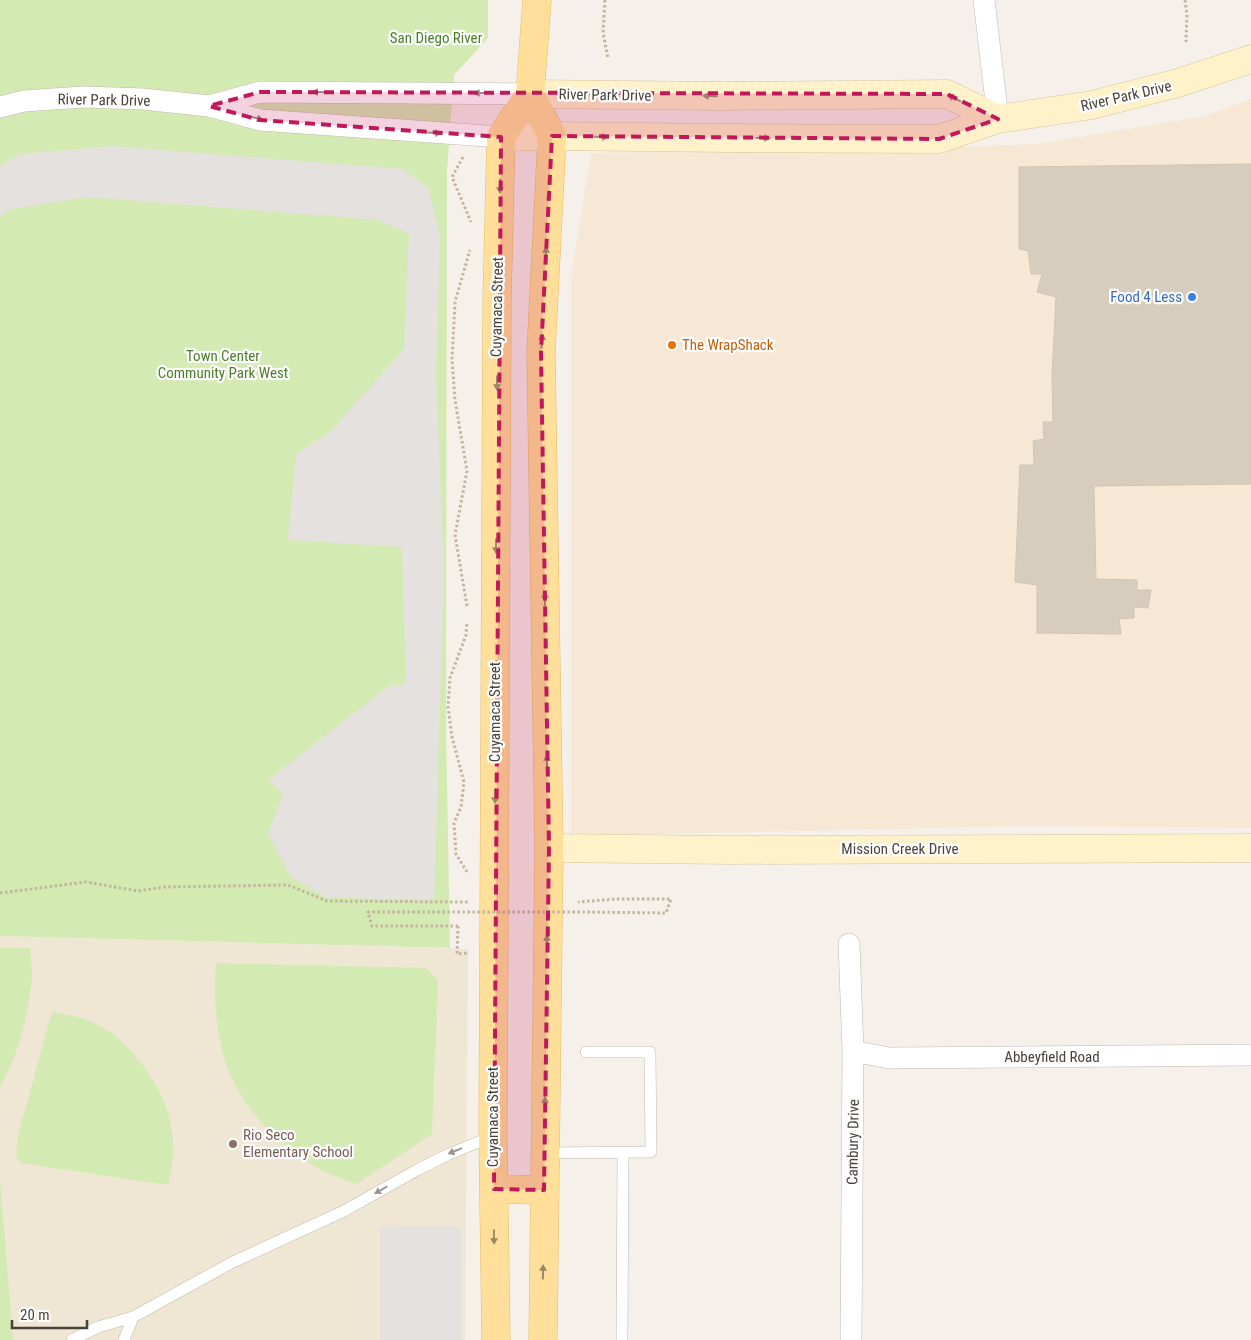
<svg xmlns="http://www.w3.org/2000/svg" width="1251" height="1340" viewBox="0 0 1251 1340" font-family="'Roboto Condensed',sans-serif">
<style>
.commercial{fill:#f7e8d5}
.education{fill:#efe6d4}
.green{fill:#d3eab2}
.parking{fill:#e4e1de}
.building{fill:#d7cdbf;stroke:#d2c5b2}
.lines{fill:none;stroke-linecap:round;stroke-linejoin:round}
.lane-casing{stroke:#c1b9ac;stroke-width:12}
.street-casing{stroke:#c1b9ac;stroke-width:22}
.secondary-casing{stroke:#d6c499;stroke-width:29}
.primary-casing{stroke:#e7bc66;stroke-width:29}
.path{stroke:#c3b59d;stroke-width:3;stroke-dasharray:2.5 2.5;stroke-linecap:butt}
.lane{stroke:#fff;stroke-width:11}
.street{stroke:#fff;stroke-width:21}
.secondary{stroke:#fff1ca;stroke-width:28}
.primary{stroke:#ffdf99;stroke-width:28}
.path-bridge{stroke:#c3b59d;stroke-width:3;stroke-dasharray:2.5 2.5;stroke-linecap:butt}
.oneway{fill:#9b9792}
.oneway2{fill:#9b917a}
.oneway3{fill:#9b8964}
.marked{fill:#c2185b;fill-opacity:0.2;stroke:#c2185b;stroke-width:4;stroke-dasharray:10 6;stroke-linejoin:round}
.shop-dot{fill:#3f7fe0;stroke:#fff;stroke-width:2}
.food-dot{fill:#e8710a;stroke:#fff;stroke-width:2}
.education-dot{fill:#8d6e63;stroke:#fff;stroke-width:2}
.labels{text-anchor:middle;dominant-baseline:central;stroke-width:4.5;stroke-linejoin:round;paint-order:stroke}
.park-label{font-size:15px;fill:#4b7e28;stroke:#fff}
.street-label{font-size:15px;fill:#4a4238;stroke:#fff}
.shop-label{font-size:15px;fill:#366cbe;stroke:#fff;text-anchor:end}
.food-label{font-size:15px;fill:#c56008;stroke:#fff;text-anchor:start}
.education-label{font-size:15px;fill:#785e54;stroke:#fff;text-anchor:start}
</style>
<rect width="100%" height="100%" fill="#f5f1ea"/>
<!-- commercial -->
<path class="commercial" d="M 1251,99 L 1251,828 L 1027,826 L 571,836 L 571,278 L 591,153 L 935,148 L 1038,144 L 1206,116 Z"/>
<!-- education -->
<path class="education" d="M 0,936 L 468,949 L 465,1340 L 0,1340 Z"/>
<!-- green -->
<path class="green" d="M 0,0 L 488,0 L 488,38 L 454,75 L 447,171 L 446,728 L 450,948 L 0,936 Z
M 0,948 L 30,948 C 31,957 32,967 32,976 C 29,1014 19,1053 0,1087 Z
M 216,963 L 426,968 L 438,980 L 432,1134 L 356,1184 C 344,1179 329,1175 318,1168 C 274,1142 234,1100 222,1050 C 215,1021 214,992 216,963 Z
M 52,1012 C 70,1014 92,1020 107,1030 C 118,1037 127,1046 135,1056 C 160,1085 174,1116 173,1154 C 173,1165 170,1175 168,1185 L 20,1163 L 16,1156 L 18,1135 Z
M 0,1180 L 13,1340 L 0,1340 Z"/>
<!-- parking -->
<path class="parking" d="M 112,146 L 403,169 L 429,189 L 440,236 L 436,375 L 444,573 L 434,901 L 326,897 L 291,877 L 268,834 L 283,794 L 268,780 L 390,685 L 406,685 L 402,547 L 288,540 L 296,454 L 331,431 L 404,349 L 409,234 L 379,220 L 86,197 L 13,209 L 0,217 L 0,166 L 20,154 Z
M 461,1226 L 461,1340 L 380,1340 L 380,1227 Z"/>
<!-- building -->
<path class="building" d="M 1251,164 L 1251,484 L 1094,486 L 1096,579 L 1137,580 L 1137,590 L 1151,590 L 1148,608 L 1134,607 L 1134,618 L 1119,619 L 1121,634 L 1037,633 L 1037,585 L 1015,582 L 1020,465 L 1034,465 L 1033,441 L 1044,439 L 1043,422 L 1053,422 L 1052,376 L 1056,297 L 1037,292 L 1042,274 L 1031,274 L 1028,251 L 1019,249 L 1019,167 Z"/>
<g class="lines">
<!-- lane casing -->
<g class="lane-casing">
<path id="lane" d="M 545,1153 L 651,1152 L 650,1052 L 586,1052
M 72,1340 L 98,1327 L 133,1317 L 231,1263 L 344,1211 L 417,1170 L 447,1155 L 493,1136
M 124,1340 L 133,1317
M 622,1340 L 623,1153"/>
</g>
<!-- street casing -->
<g class="street-casing">
<path id="street" d="M 984,0 L 998,119
M 209,106 L 260,92 L 530,94
M 0,107 L 24,101 L 83,97 L 143,99 L 209,106 L 260,120 L 501,137
M 849,944 L 853,1051 L 851,1340
M 853,1051 L 889,1058 L 1251,1055"/>
</g>
<!-- secondary casing -->
<g class="secondary-casing">
<path id="secondary" d="M 530,94 L 720,96 L 947,94 L 998,119
M 501,137 L 552,136 L 727,138 L 939,139 L 998,119 L 1092,105 L 1178,83 L 1251,59
M 549,848 L 730,850 L 1251,848"/>
</g>
<!-- primary casing -->
<g class="primary-casing">
<path id="primary" d="M 530,94 L 552,136 L 541,353 L 549,848 L 543,1340
M 494,1189 L 544,1190
M 496,1340 L 493,1136 L 497,301 L 501,137 L 530,94 L 537,0"/>
</g>
<!-- path -->
<path class="path" d="M 605,0 L 603,33 L 608,58
M 1185,0 L 1187,15 L 1186,42
M 463,157 L 452,177 L 471,222
M 467,606 L 455,535 L 467,471 L 455,400 L 452,360 L 455,302 L 470,250
M 467,872 L 456,854 L 454,823 L 461,807 L 464,782 L 452,737 L 448,707 L 450,678 L 466,635 L 467,622
M 0,893 L 86,882 L 138,891 L 164,887 L 288,885 L 327,901 L 468,902
M 458,926 L 457,954 L 466,953 L 466,950"/>
<!-- lane -->
<use href="#lane" class="lane"/>
<!-- street -->
<use href="#street" class="street"/>
<!-- secondary -->
<use href="#secondary" class="secondary"/>
<!-- primary -->
<use href="#primary" class="primary"/>
<!-- path-bridge -->
<path class="path-bridge" d="M 458,926 L 372,926 L 368,912 L 584,912 L 666,913 L 671,899 L 616,899 L 578,902"/>
</g>
<!-- one-way arrows -->
<defs><path id="oneway-solid" d="M-6-.8H1V-3.2L6.5 0L1 3.2V.8H-6Z" transform="scale(1.25)"/></defs>
<g class="oneway">
<use href="#oneway-solid" transform="translate(319 92) rotate(-180)"/>
<use href="#oneway-solid" transform="translate(481 93) rotate(-180)"/>
<use href="#oneway-solid" transform="translate(256 118) rotate(13)"/>
<use href="#oneway-solid" transform="translate(434 133) rotate(4)"/>
<use href="#oneway-solid" transform="translate(455 1151) rotate(158)"/>
<use href="#oneway-solid" transform="translate(381 1190) rotate(150)"/>
</g>
<g class="oneway2">
<use href="#oneway-solid" transform="translate(710 96) rotate(-179)"/>
<use href="#oneway-solid" transform="translate(954 98) rotate(-154)"/>
<use href="#oneway-solid" transform="translate(601 137) rotate(1)"/>
<use href="#oneway-solid" transform="translate(763 138)"/>
</g>
<g class="oneway3">
<use href="#oneway-solid" transform="translate(500 186) rotate(91)"/>
<use href="#oneway-solid" transform="translate(546 254) rotate(-87)"/>
<use href="#oneway-solid" transform="translate(542 341) rotate(-86)"/>
<use href="#oneway-solid" transform="translate(497 383) rotate(90)"/>
<use href="#oneway-solid" transform="translate(496 546) rotate(90)"/>
<use href="#oneway-solid" transform="translate(545 599) rotate(-91)"/>
<use href="#oneway-solid" transform="translate(547 762) rotate(-91)"/>
<use href="#oneway-solid" transform="translate(495 796) rotate(90)"/>
<use href="#oneway-solid" transform="translate(547 942) rotate(-89)"/>
<use href="#oneway-solid" transform="translate(545 1104) rotate(-89)"/>
<use href="#oneway-solid" transform="translate(494 1237) rotate(89)"/>
<use href="#oneway-solid" transform="translate(543 1272) rotate(-89)"/>
</g>
<!-- marked area -->
<path class="marked" d="M 260,92 L 947,94 L 998,119 L 939,139 L 552,136 L 541,353 L 549,848 L 544,1190 L 494,1189 L 501,137 L 260,120 L 209,106 Z"/>
<!-- markers -->
<circle class="shop-dot" cx="1192" cy="297" r="5"/>
<circle class="food-dot" cx="672" cy="345" r="5"/>
<circle class="education-dot" cx="233" cy="1144" r="5"/>
<g class="labels">
<!-- park labels -->
<g class="park-label">
<text x="436" y="38">San Diego River</text>
<text x="223" y="356">Town Center<tspan x="223" dy="17">Community Park West</tspan></text>
</g>
<!-- street labels -->
<g class="street-label">
<text transform="translate(605 95) rotate(1)">River Park Drive</text>
<text transform="translate(1126 96) rotate(-13)">River Park Drive</text>
<text transform="translate(104 100) rotate(1)">River Park Drive</text>
<text transform="translate(497 307) rotate(-89)">Cuyamaca Street</text>
<text transform="translate(495 712) rotate(-90)">Cuyamaca Street</text>
<text x="900" y="849">Mission Creek Drive</text>
<text x="1052" y="1057">Abbeyfield Road</text>
<text transform="translate(493 1117) rotate(-90)">Cuyamaca Street</text>
<text transform="translate(853 1142) rotate(-89)">Cambury Drive</text>
</g>
<!-- shop labels -->
<g class="shop-label">
<text x="1182" y="297">Food 4 Less</text>
</g>
<!-- food labels -->
<g class="food-label">
<text x="682" y="345">The WrapShack</text>
</g>
<!-- education labels -->
<g class="education-label">
<text x="243" y="1135">Rio Seco<tspan x="243" dy="17">Elementary School</tspan></text>
</g>
</g>
<!-- scale -->
<path d="M12 1320v8h75v-8" fill="none" stroke="#4a4238" stroke-width="2.5"/>
<text x="20" y="1320" font-size="15" fill="#4a4238" stroke="#ffffff" stroke-width="4" paint-order="stroke">20 m</text>
</svg>
